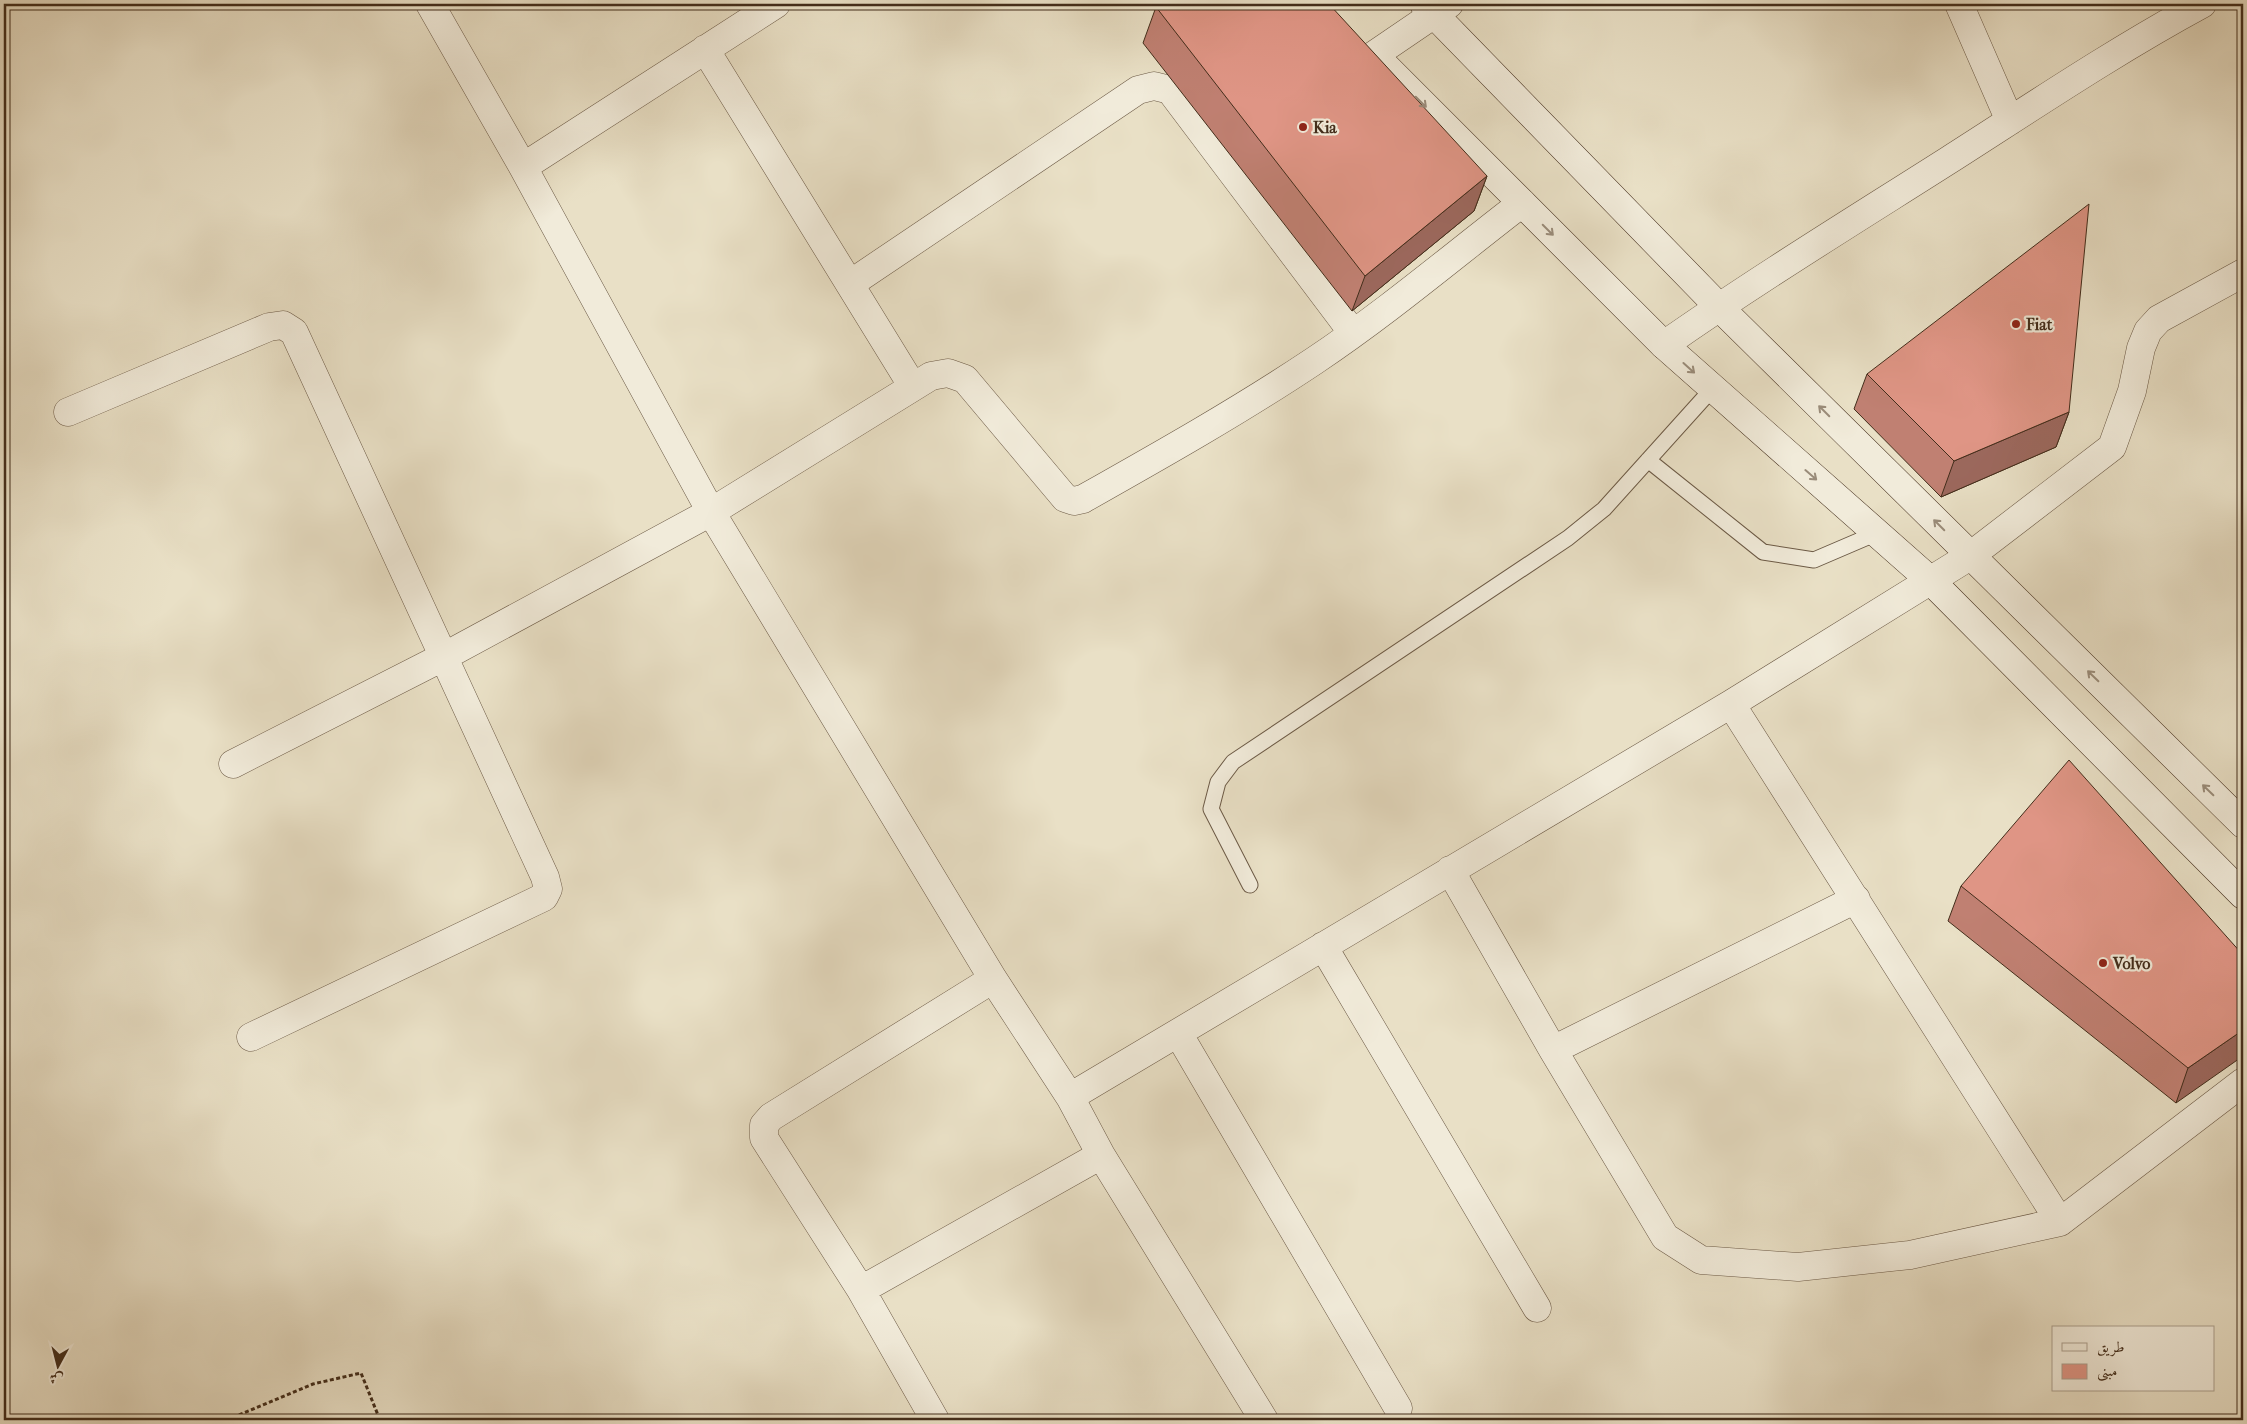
<svg xmlns="http://www.w3.org/2000/svg" width="2247" height="1424" viewBox="0 0 2247 1424" font-family="'IM FELL French Canon',Amiri,serif">
<style>
.lines{fill:none;stroke-linecap:round;stroke-linejoin:round}
.service-casing{stroke:#6c5a46;stroke-width:17}
.minor-casing{stroke:#6c5a46;stroke-width:29}
.secondary-casing{stroke:#432d1b;stroke-width:29}
.path{stroke:#432d1b;stroke-width:3;stroke-dasharray:4 2.5;stroke-linecap:butt}
.service{stroke:#f1ebda;stroke-width:15}
.minor{stroke:#f1ebda;stroke-width:28}
.secondary{stroke:#f1ebda;stroke-width:28}
.wall{fill:#c08072;stroke:#432d1b}
.shaded-wall{fill:#9c685d;stroke:#432d1b}
.building{fill:#df9585;stroke:#432d1b}
.oneway{stroke:#9a8c7a}
.poi-dot{fill:#8f2418;stroke:#f1ebda;stroke-width:2}
.labels{text-anchor:middle;dominant-baseline:central;stroke-width:4.5;stroke-linejoin:round;paint-order:stroke}
.poi-label{font-size:16px;font-weight:bold;fill:#432d1b;stroke:#f1ebda;text-anchor:start}
</style>
<rect width="100%" height="100%" fill="#e9e0c6"/>
<filter id="stains"><feTurbulence type="fractalNoise" baseFrequency=".004" numOctaves="4"/><feColorMatrix values="0 0 0 0 .2 0 0 0 0 .09 0 0 0 0 .02 0 0 0 .5 -.17"/></filter>
<radialGradient id="worn" r=".72"><stop offset=".6" stop-color="#630" stop-opacity="0"/><stop offset="1" stop-color="#630" stop-opacity=".3"/></radialGradient>
<g class="lines">
<!-- service casing -->
<g class="service-casing">
<path id="service" d="M 1648,460 L 1763,552 L 1814,560 L 1877,533
M 1250,885 L 1211,809 L 1218,782 L 1233,762 L 1568,538 L 1604,509 L 1713,388"/>
</g>
<!-- minor casing -->
<g class="minor-casing">
<path id="minor" d="M 430,4 L 523,167 L 711,512 L 993,979 L 1070,1097 L 1101,1155 L 1264,1420
M 1959,4 L 2010,121
M 705,49 L 913,387
M 1374,55 L 1449,4
M 523,167 L 776,4
M 850,284 L 1138,90 L 1154,86 L 1170,90 L 1353,333
M 1664,345 C 1757,280 1853,221 1949,160 C 2032,107 2115,51 2202,4
M 68,412 L 269,327 L 283,325 L 294,332 L 545,877 L 548,889 L 544,897 L 251,1037
M 1731,704 L 2060,1222
M 233,764 L 445,656 L 711,512 L 931,376 L 948,373 L 965,379 L 1065,498 L 1074,501 L 1083,499 C 1161,455 1239,411 1314,361 C 1386,313 1453,256 1522,203
M 1450,870 L 1553,1050 L 1665,1237 L 1701,1260 L 1798,1267 L 1910,1255 L 2060,1222 L 2243,1082
M 1323,946 L 1537,1308
M 1178,1033 L 1398,1408
M 1553,1050 L 1856,899
M 1070,1097 L 1731,704 L 1970,556 L 2112,447 L 2132,391 L 2141,348 L 2148,331 L 2159,319 L 2243,273
M 861,1290 L 1101,1155
M 935,1420 L 861,1290 L 764,1138 L 764,1125 L 771,1117 L 993,979"/>
</g>
<!-- secondary casing -->
<g class="secondary-casing">
<path id="secondary" d="M 1424,4 L 1719,307 L 2243,824
M 1380,61 L 1664,345 L 1931,581 L 2243,895"/>
</g>
<!-- path -->
<path class="path" d="M 227,1420 L 313,1384 L 361,1373 L 380,1420"/>
<!-- service -->
<use href="#service" class="service"/>
<!-- minor -->
<use href="#minor" class="minor"/>
<!-- secondary -->
<use href="#secondary" class="secondary"/>
</g>
<!-- wall -->
<path class="wall" d="M 1156,7 L 1487,176 L 1474,211 L 1352,311 L 1143,43 Z
M 1867,374 L 2069,412 L 2056,447 L 1941,497 L 1854,409 Z
M 1961,886 L 2243,955 L 2176,1103 L 1948,921 Z"/>
<!-- shaded-wall -->
<path class="shaded-wall" d="M 1487,176 L 1474,211 L 1352,311 L 1365,276 Z
M 2069,412 L 2056,447 L 1941,497 L 1954,461 Z
M 2243,1030 L 2243,1056 L 2176,1103 L 2188,1068 Z"/>
<!-- building -->
<path class="building" d="M 1163,4 L 1329,4 L 1487,176 L 1365,276 L 1156,7 Z
M 2089,204 L 2069,412 L 1954,461 L 1867,374 Z
M 2069,760 L 2243,955 L 2243,1030 L 2188,1068 L 1961,886 Z"/>
<!-- one-way arrows -->
<defs><path id="oneway-shaft" d="M-6 0H5M1.5-3L5.5 0L1.5 3" fill="none" stroke-width="1.6" stroke-linecap="round" stroke-linejoin="round" transform="scale(1.25)"/></defs>
<g class="oneway">
<use href="#oneway-shaft" transform="translate(1421 102) rotate(45)"/>
<use href="#oneway-shaft" transform="translate(1548 230) rotate(45)"/>
<use href="#oneway-shaft" transform="translate(1689 368) rotate(42)"/>
<use href="#oneway-shaft" transform="translate(1824 411) rotate(-135)"/>
<use href="#oneway-shaft" transform="translate(1811 475) rotate(41)"/>
<use href="#oneway-shaft" transform="translate(1939 525) rotate(-135)"/>
<use href="#oneway-shaft" transform="translate(2093 676) rotate(-136)"/>
<use href="#oneway-shaft" transform="translate(2208 790) rotate(-136)"/>
</g>
<!-- markers -->
<g class="poi-dot">
<circle cx="1303" cy="127" r="5"/>
<circle cx="2016" cy="324" r="5"/>
<circle cx="2103" cy="963" r="5"/>
</g>
<g class="labels">
<!-- poi labels -->
<g class="poi-label">
<text x="1313" y="127">Kia</text>
<text x="2026" y="324">Fiat</text>
<text x="2113" y="963">Volvo</text>
</g>
</g>
<!-- margin -->
<rect width="2247" height="1424" fill="none" stroke="#e9e0c6" stroke-width="20"/>
<rect x="5" y="5" width="2237" height="1414" fill="none" stroke="#432d1b" stroke-width="2.5"/>
<rect x="10" y="10" width="2227" height="1404" fill="none" stroke="#432d1b"/>
<!-- legend -->
<rect x="2052" y="1326" width="162" height="65" fill="#f1ebda" stroke="#ab9f8e"/>
<rect x="2062" y="1343" width="25" height="8" fill="#f1ebda" stroke="#ab9f8e"/>
<text x="2097" y="1352" font-size="15" fill="#432d1b">طريق</text>
<rect x="2062" y="1364" width="25" height="15" fill="#df9585" stroke="#ab9f8e"/>
<text x="2097" y="1376" font-size="15" fill="#432d1b">مبنى</text>
<!-- north arrow -->
<g transform="translate(58 1366) rotate(187)" stroke="#f1ebda" stroke-width="4" paint-order="stroke">
<path d="M0-4L9 19L0 12L-9 19Z" fill="#432d1b"/>
<text y="-8" font-size="14" font-weight="bold" text-anchor="middle" fill="#432d1b">ش</text>
</g>
<rect width="100%" height="100%" filter="url(#stains)"/>
<rect width="100%" height="100%" fill="url(#worn)"/>
</svg>
